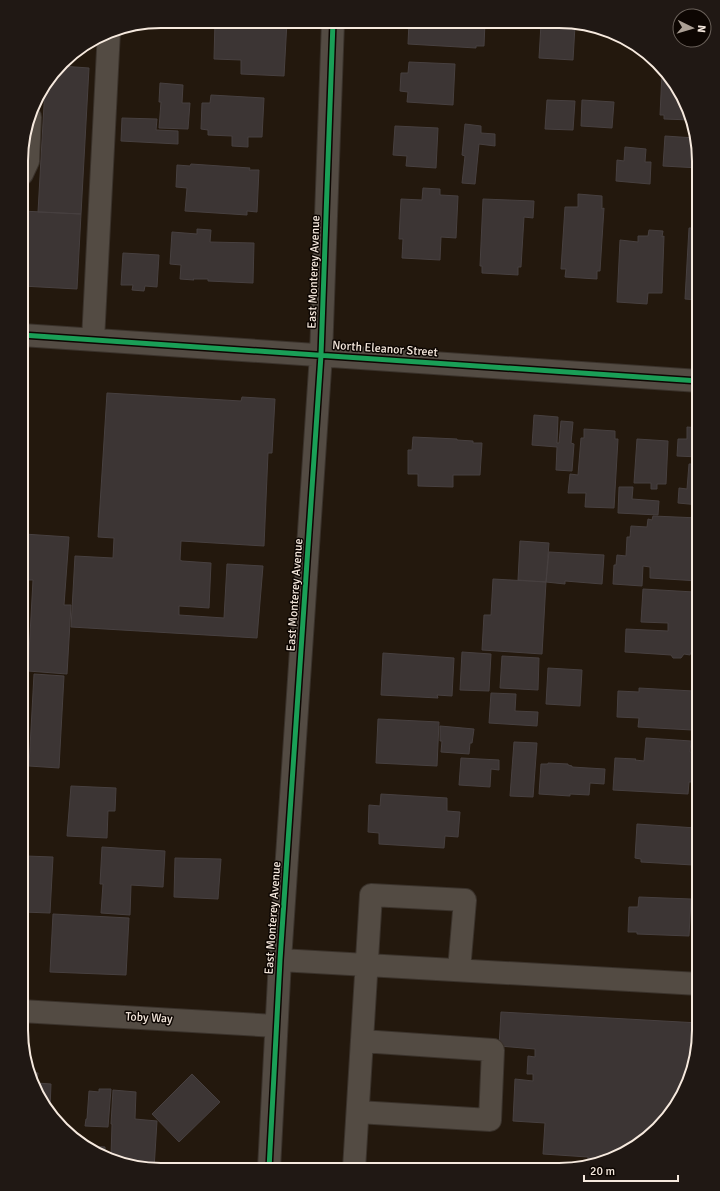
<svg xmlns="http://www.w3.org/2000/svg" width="720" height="1191" viewBox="0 0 720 1191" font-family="Signika,sans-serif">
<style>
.building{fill:#3c3534;stroke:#474040}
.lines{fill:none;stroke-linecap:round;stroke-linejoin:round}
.minor-casing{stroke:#3a322b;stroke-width:24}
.minor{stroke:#534b43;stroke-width:22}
.cycleway-casing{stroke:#0d0602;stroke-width:8}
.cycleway{stroke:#1a9f57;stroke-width:5}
.labels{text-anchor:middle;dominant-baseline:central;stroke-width:3;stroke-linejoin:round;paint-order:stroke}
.street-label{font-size:12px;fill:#f6e9de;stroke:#0d0602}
.rim{fill:none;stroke:#f6e9de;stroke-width:2}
</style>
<rect width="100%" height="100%" fill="#23180d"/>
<!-- building -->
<path class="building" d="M 215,21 L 287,21 L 284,76 L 241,74 L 241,60 L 214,59 Z
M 409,22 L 485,22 L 484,46 L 476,46 L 476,48 L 408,44 Z
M 541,24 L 575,26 L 573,60 L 539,58 Z
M 409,62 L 455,64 L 453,105 L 407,102 L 408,92 L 400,91 L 401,73 L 408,73 Z
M 61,66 L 89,68 L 81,214 L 38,212 L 45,87 Z
M 662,73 L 688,108 L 691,120 L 664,119 L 664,115 L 660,115 Z
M 160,83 L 183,85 L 182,103 L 190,103 L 188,129 L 159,128 L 161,102 L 159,102 Z
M 211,95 L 264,98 L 262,137 L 248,137 L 248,147 L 232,146 L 232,136 L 208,135 L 208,130 L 201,129 L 202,103 L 210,103 Z
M 547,100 L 575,101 L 573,130 L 545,129 Z
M 582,100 L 614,102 L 612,128 L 581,126 Z
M 122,118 L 157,119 L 156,130 L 178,131 L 178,144 L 121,141 Z
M 465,124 L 481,126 L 481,133 L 495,134 L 495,146 L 479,144 L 475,184 L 462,183 L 465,156 L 462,155 Z
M 395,126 L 438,128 L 436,168 L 406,166 L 407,156 L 393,155 Z
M 665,136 L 695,138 L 699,161 L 699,168 L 663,166 Z
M 625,147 L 646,149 L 645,162 L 651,162 L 650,184 L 616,181 L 617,160 L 624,161 Z
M 191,164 L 250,168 L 249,170 L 259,170 L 257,212 L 247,211 L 247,215 L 185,211 L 187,188 L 176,187 L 177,165 L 190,166 Z
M 423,188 L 440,189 L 440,195 L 458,196 L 456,238 L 441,237 L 440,260 L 402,258 L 403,239 L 399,239 L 401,199 L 422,200 Z
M 578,194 L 602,196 L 602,209 L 604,208 L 600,271 L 597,271 L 597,279 L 565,277 L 566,269 L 561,269 L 565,207 L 578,207 Z
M 483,199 L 534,201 L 533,218 L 524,217 L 521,267 L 518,267 L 518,275 L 482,273 L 482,266 L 480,266 Z
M 22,211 L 81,214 L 77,289 L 22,286 Z
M 689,228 L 699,228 L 699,300 L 685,299 Z
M 197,229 L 211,230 L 210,242 L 254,243 L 253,283 L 208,281 L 208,279 L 193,279 L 194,280 L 180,279 L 181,265 L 170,264 L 172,232 L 197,234 Z
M 649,230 L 663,231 L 662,237 L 664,236 L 662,293 L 648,293 L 647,304 L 617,302 L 620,240 L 638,242 L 638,236 L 648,236 Z
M 123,253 L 159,255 L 157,287 L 145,286 L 144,291 L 132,290 L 133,285 L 121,285 Z
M 107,393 L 241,401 L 242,397 L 275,399 L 272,453 L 268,453 L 264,546 L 181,541 L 180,560 L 182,561 L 211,563 L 209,608 L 179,606 L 179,615 L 224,618 L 227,564 L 263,566 L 257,638 L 71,627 L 75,556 L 113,558 L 114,538 L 98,537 Z
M 534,415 L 558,417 L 557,443 L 559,443 L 561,421 L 573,422 L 571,443 L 574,444 L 572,471 L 556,470 L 557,447 L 532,445 Z
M 687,427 L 699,428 L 699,457 L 677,456 L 678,439 L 687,439 Z
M 584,429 L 615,431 L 615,439 L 618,439 L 614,508 L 585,507 L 586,493 L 568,493 L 570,474 L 578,475 L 581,438 L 584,438 Z
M 413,437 L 457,439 L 457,440 L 473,441 L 473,443 L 482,443 L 480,475 L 453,475 L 453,487 L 418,486 L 418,474 L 408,474 L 408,450 L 412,450 Z
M 637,439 L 668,441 L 666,484 L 657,484 L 657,489 L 651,489 L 651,483 L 634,483 Z
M 689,464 L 699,464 L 699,505 L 678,503 L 679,488 L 687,489 Z
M 619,487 L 633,487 L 632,499 L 659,501 L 658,515 L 618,513 Z
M 653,516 L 699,518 L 699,581 L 650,578 L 650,567 L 643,566 L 642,586 L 613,584 L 614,565 L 616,565 L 617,555 L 626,556 L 627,537 L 630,537 L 631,526 L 647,527 L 648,519 L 652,520 Z
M 24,534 L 69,537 L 64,605 L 71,605 L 67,674 L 28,671 L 33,580 L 22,580 Z
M 520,541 L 549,543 L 546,582 L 518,580 Z
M 549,552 L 604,555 L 602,584 L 565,581 L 565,584 L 546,582 Z
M 493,579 L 546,582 L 542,654 L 482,650 L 484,615 L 491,615 Z
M 643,589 L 694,592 L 694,594 L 699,595 L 698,653 L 691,652 L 690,655 L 684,654 L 681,658 L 673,658 L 671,655 L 625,652 L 626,629 L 668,631 L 668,623 L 641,622 Z
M 462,652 L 491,654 L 489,691 L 460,690 Z
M 383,653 L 454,658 L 452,696 L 437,695 L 438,698 L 381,695 Z
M 502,656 L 539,658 L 538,690 L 500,688 Z
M 548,668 L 582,670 L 580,706 L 546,704 Z
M 34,674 L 64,676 L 59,768 L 29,766 Z
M 639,688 L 693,691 L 693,703 L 699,703 L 699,720 L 692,720 L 692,730 L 638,727 L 639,718 L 617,717 L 618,691 L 639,692 Z
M 491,693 L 516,694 L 515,711 L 538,712 L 537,726 L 489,723 Z
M 378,719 L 439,722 L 437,766 L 376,763 Z
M 440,726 L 474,729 L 472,743 L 470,743 L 469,754 L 441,752 L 442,741 L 440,741 Z
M 646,738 L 691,741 L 690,752 L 699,753 L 699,772 L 698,782 L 689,782 L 688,794 L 613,790 L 615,758 L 636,759 L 635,760 L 644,761 Z
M 514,742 L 537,743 L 533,797 L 510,796 Z
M 461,758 L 499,760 L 499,770 L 491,769 L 490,787 L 459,785 Z
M 548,763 L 568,764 L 568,765 L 572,766 L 572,767 L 605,769 L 604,784 L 590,783 L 589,795 L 570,794 L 570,796 L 539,794 L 541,764 L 548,764 Z
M 71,786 L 116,788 L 115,811 L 108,811 L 107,838 L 67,836 Z
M 381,794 L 447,798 L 447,811 L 460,812 L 458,837 L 445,836 L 444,848 L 379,844 L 379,833 L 368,832 L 369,805 L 380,806 Z
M 637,824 L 696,828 L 693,865 L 641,862 L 641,859 L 635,858 Z
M 102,847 L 165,851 L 163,887 L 131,885 L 130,915 L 101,913 L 103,884 L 100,884 Z
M 26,856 L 53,857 L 50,913 L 23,912 Z
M 175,858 L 221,859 L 218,899 L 174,897 Z
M 639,897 L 691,899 L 689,936 L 637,934 L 637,932 L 628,932 L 629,907 L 638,907 Z
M 53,914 L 129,918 L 126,975 L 50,972 Z
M 501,1012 L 699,1023 L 699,1040 L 692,1075 L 670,1115 L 612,1159 L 588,1164 L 588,1157 L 543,1154 L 545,1123 L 513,1121 L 515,1079 L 533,1081 L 533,1074 L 527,1074 L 528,1056 L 535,1057 L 535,1049 L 499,1046 Z
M 29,1072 L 38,1073 L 37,1083 L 51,1084 L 50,1108 L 32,1083 Z
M 192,1074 L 220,1102 L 179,1142 L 152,1114 Z
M 99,1089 L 111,1089 L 108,1127 L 85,1126 L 86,1119 L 87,1119 L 89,1091 L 99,1092 Z
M 113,1090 L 136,1092 L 135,1119 L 157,1121 L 154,1169 L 143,1169 L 111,1156 L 112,1124 L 111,1124 Z
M 78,1142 L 91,1143 L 91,1146 L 105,1147 L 105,1153 Z"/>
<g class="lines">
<!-- minor casing -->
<g class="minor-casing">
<path id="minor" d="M 22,174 L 28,161 L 30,117
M 22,335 L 699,381
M 93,340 L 109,31
M 280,960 L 699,984
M 21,1011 L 276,1026
M 358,1112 L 490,1120 L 493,1050 L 362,1041
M 269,1169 L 280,960 L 321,355 L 333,22
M 354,1169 L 371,895 L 465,900 L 459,970"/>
</g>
<!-- minor -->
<use href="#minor" class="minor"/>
<!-- cycleway casing -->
<g class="cycleway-casing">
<path id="cycleway" d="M 22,335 L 699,381
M 269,1169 L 280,960 L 321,355 L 333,22"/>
</g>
<!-- cycleway -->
<use href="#cycleway" class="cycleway"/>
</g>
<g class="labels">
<!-- street labels -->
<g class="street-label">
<text transform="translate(314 272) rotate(-88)">East Monterey Avenue</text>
<text transform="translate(385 349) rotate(4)">North Eleanor Street</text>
<text transform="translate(295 595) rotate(-86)">East Monterey Avenue</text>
<text transform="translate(273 918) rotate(-86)">East Monterey Avenue</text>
<text transform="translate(149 1018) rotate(3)">Toby Way</text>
</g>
</g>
<!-- crop -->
<path d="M0 0H720V1191H0ZM161 28H559A133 133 0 0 1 692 161V1030A133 133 0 0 1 559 1163H161A133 133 0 0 1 28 1030V161A133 133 0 0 1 161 28Z" fill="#201814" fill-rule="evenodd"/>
<path class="rim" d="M161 28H559A133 133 0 0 1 692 161V1030A133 133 0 0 1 559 1163H161A133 133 0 0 1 28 1030V161A133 133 0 0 1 161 28Z"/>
<!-- north arrow -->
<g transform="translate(692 28) rotate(95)"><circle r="19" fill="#0d0602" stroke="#6a615a"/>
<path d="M0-3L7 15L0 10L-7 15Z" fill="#aca095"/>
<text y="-6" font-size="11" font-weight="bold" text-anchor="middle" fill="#f6e9de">N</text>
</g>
<!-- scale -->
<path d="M584 1175v6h94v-6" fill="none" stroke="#f6e9de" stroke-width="2"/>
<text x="590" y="1175" font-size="12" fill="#f6e9de" stroke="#0d0602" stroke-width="3" paint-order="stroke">20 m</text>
</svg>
